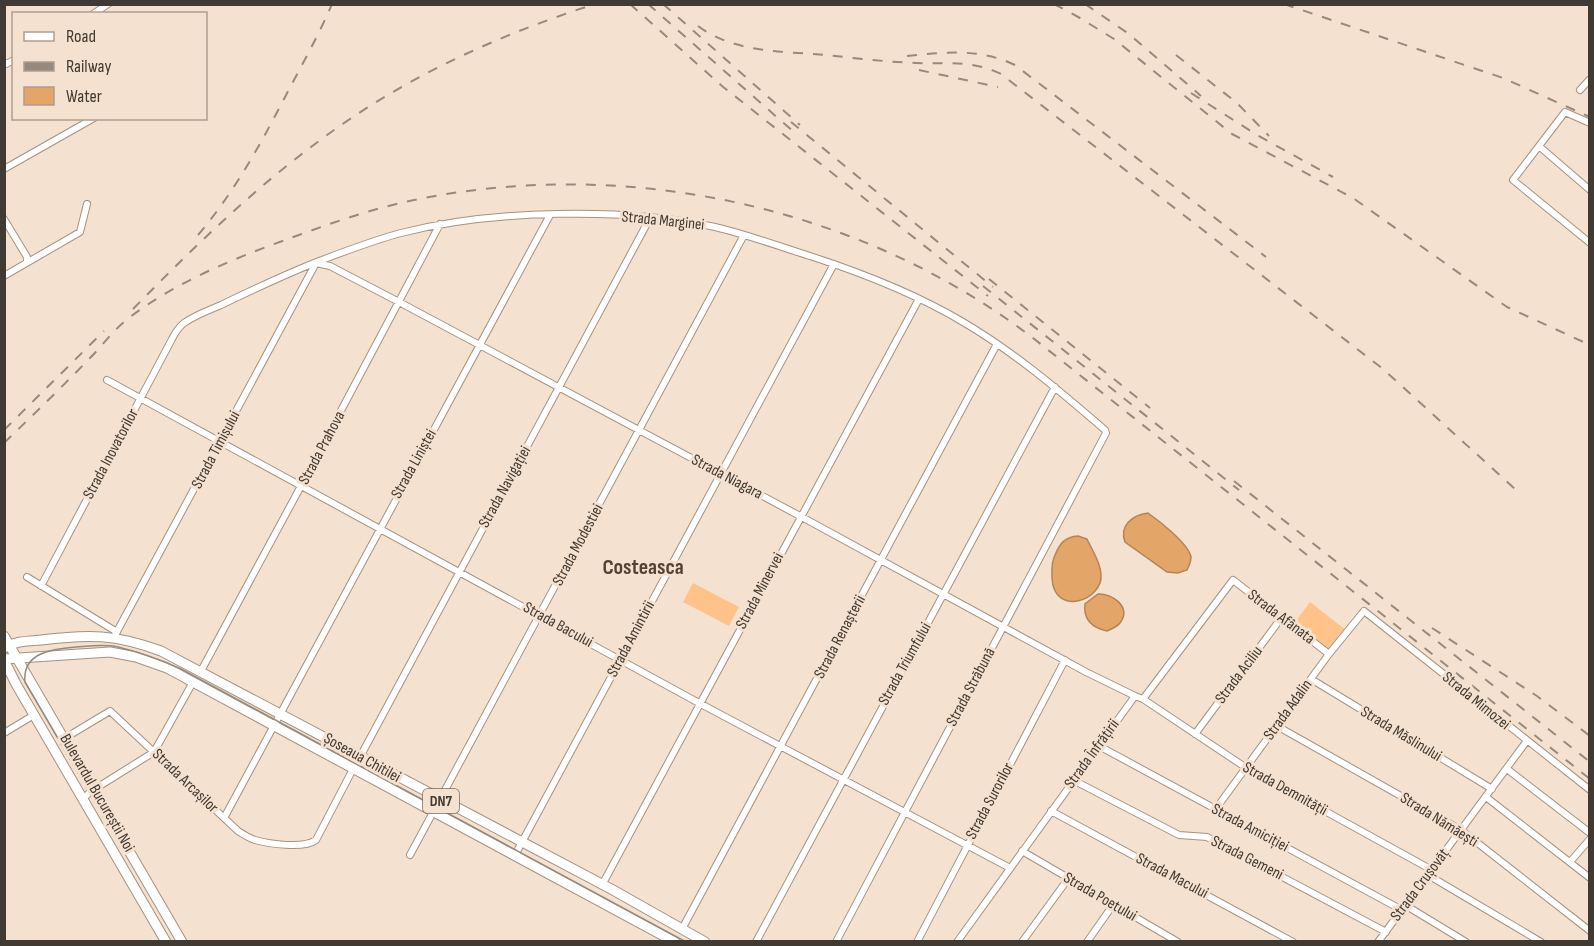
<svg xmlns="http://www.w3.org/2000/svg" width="1594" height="946" viewBox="0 0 1594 946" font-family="'Sofia Sans Condensed',sans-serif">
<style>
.green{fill:#ffc389}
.water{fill:#e3a568;stroke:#b28558;stroke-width:1.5}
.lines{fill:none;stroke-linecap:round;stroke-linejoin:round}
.minor-casing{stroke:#a59281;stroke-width:8}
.primary-casing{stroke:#a59281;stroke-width:11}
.minor{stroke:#fff;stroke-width:6}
.primary{stroke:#fff;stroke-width:9}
.tram{stroke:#978a7d;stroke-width:1.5}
.rail{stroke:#978a7d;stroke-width:2;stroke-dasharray:10 10;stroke-linecap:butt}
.labels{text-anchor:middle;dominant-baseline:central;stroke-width:6;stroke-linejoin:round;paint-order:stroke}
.shield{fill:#f5e1cf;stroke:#776c61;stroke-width:1.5}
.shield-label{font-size:15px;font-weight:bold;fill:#413a32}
.street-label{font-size:16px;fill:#413a32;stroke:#f5e1cf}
.district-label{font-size:22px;font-weight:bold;fill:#534334;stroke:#f5e1cf}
</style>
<rect width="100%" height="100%" fill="#f5e1cf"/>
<!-- green -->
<path class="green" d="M 693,583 L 739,607 L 729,626 L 683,602 Z
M 1310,602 L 1347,631 L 1329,654 L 1293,625 Z"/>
<!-- water -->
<path class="water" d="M 1148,513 C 1158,520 1189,544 1191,557 C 1191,561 1189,566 1187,570 L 1178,573 L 1167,572 L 1125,542 C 1119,526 1132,515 1148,513 Z
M 1078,536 L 1087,539 C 1092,550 1100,561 1101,574 C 1104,600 1054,618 1052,578 C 1052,569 1051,563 1055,555 C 1060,543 1065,537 1078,536 Z
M 1098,594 C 1112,593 1132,607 1120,623 C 1117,627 1111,629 1107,631 C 1092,628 1083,619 1085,604 Z"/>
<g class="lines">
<!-- minor casing -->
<g class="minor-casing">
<path id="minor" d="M 93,14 L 108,4
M 4,65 L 14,60
M 1580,90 L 1590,79
M 1590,123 L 1565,112 L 1513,180 L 1590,243
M 1540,147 L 1590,190
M 4,169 L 94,118
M 4,219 L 27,257 L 27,262
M 4,276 L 80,232 L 87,204
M 107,380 L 699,703 L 1010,868
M 27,577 L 117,632
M 41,586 L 172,339 C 175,333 179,327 184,323 C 195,315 209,310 221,305 C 252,290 282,276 314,263 C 343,252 371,241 401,233 C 491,210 624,207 715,227 C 749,235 781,247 813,257 C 865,274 916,294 963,322 C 1014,352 1060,391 1105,430 L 1106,433 L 836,942
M 114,637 L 316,263 L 330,266 L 399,302 L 800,516 L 1086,672 L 1135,696
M 201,671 L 301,486 L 440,224
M 1311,679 L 1492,789
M 1143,699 L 1245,767 L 1432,870
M 1277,726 L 1461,830 L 1590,931
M 4,733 L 34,715
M 1195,734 L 1282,617
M 65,738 L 110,711 L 238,831 C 243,834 248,838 255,840 C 269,844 304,849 316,840 L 353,769
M 1099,746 L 1402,910
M 360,757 L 650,218
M 1507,769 L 1590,833
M 1073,780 L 1179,835 L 1207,837 L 1386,932
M 1486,797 L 1590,878
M 83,799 L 90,792 L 154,752 L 193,682
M 1215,810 L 1329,654 L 1364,611 L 1590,790
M 1051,811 L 1293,942
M 224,818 L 550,215
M 1022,851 L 1178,942
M 410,855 L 744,235
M 515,855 L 834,264
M 1570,862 L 1590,839
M 1428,875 L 1541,942
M 602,885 L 919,299
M 1405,905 L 1466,942
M 682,929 L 997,344
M 756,942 L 1055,387
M 917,942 L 1065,660
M 957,942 L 1135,696 L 1143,699 L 1233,580 L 1329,654
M 1022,942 L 1068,879
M 1087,942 L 1113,905
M 1378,942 L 1526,742"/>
</g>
<!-- primary casing -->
<g class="primary-casing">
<path id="primary" d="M 4,636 L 182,942
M 4,648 C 15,641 29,641 41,640 C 89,634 115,634 161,651 L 613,890 L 705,942
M 4,659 L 110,652 L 136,657 L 167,668 L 675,942
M 4,660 L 16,684 L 166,942"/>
</g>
<!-- minor -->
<use href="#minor" class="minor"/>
<!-- primary -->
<use href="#primary" class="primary"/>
<!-- tram -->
<path class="tram" d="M 107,822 L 25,682 C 22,652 53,649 76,647 C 90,646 104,644 118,647 C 139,652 161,660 181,669 L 686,942"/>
<!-- rail -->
<path class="rail" d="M 630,4 L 722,86 L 988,296
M 648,4 L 795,133
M 663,4 L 800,125
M 1054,4 L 1080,18 L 1114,39 L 1232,134 L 1353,198 L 1507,307 L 1590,345
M 1085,4 L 1129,34 L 1201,96
M 1284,4 L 1503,78 L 1590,117
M 698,26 C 734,53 782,51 825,55 C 855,58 886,62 916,63 C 946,64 973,60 1001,74 L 1383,369 L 1515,489
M 1176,55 L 1237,103 L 1269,136
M 907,56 C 944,52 980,48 1015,65 L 1266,257
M 919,70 L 998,87
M 1191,93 L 1257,135 L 1333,177
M 791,122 L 993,287
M 198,235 C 233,194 259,147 284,99 C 300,68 318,37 332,4
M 989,279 L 1150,408
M 983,286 L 1239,490
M 133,309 C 190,251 249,193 315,144 C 399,80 495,36 595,4
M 4,430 L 104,331
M 4,443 C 33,415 62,387 90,358 C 103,345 115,328 130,317 C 181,279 240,256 299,235 C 337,221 375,208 414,200 C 627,156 860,206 1033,338 L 1590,779
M 1234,481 L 1590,762
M 1432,628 L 1537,696 L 1590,736"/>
</g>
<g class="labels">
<!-- shield labels -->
<rect class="shield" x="423" y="789" width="36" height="24" rx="4.5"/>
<g class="shield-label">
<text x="441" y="801">DN7</text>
</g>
<!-- street labels -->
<g class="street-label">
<text transform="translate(663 221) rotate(6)">Strada Marginei</text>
<text transform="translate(322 448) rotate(-62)">Strada Prahova</text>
<text transform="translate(216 450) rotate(-62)">Strada Timișului</text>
<text transform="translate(111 454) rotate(-62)">Strada Inovatorilor</text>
<text transform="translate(414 464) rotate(-61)">Strada Liniștei</text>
<text transform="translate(727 477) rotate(28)">Strada Niagara</text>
<text transform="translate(505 487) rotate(-61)">Strada Navigației</text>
<text transform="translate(578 545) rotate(-62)">Strada Modestiei</text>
<text transform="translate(760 591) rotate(-62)">Strada Minervei</text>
<text transform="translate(1281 617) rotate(37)">Strada Afânata</text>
<text transform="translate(558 625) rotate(29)">Strada Bacului</text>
<text transform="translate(840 637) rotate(-62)">Strada Renașterii</text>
<text transform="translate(631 639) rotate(-62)">Strada Amintirii</text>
<text transform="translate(905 664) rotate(-61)">Strada Triumfului</text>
<text transform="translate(1239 675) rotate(-53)">Strada Aciliu</text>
<text transform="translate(971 687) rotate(-62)">Strada Străbună</text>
<text transform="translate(1476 701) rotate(39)">Strada Mimozei</text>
<text transform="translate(1288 710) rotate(-54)">Strada Adalin</text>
<text transform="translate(1401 734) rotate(31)">Strada Măslinului</text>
<text transform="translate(1092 754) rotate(-54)">Strada Înfrățirii</text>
<text transform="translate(362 758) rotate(29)">Șoseaua Chitilei</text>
<text transform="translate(185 781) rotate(44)">Strada Arcașilor</text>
<text transform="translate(1285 789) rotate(29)">Strada Demnității</text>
<text transform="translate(97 793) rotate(60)">Bulevardul Bucureștii Noi</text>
<text transform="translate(990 801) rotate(-62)">Strada Surorilor</text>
<text transform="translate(1439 820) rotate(32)">Strada Nămăești</text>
<text transform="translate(1250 828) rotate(28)">Strada Amiciției</text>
<text transform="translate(1247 858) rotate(27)">Strada Gemeni</text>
<text transform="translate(1172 876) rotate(28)">Strada Macului</text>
<text transform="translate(1420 885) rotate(-53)">Strada Crușovăț</text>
<text transform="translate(1100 897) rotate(30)">Strada Poetului</text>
</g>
<!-- district labels -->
<g class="district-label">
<text x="643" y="567">Costeasca</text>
</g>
</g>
<!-- border -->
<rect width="1594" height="946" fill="none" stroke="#413a32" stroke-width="12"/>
<!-- legend -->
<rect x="12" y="12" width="195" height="108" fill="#f5e1cf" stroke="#ad9e90" stroke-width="1.5"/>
<rect x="24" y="32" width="30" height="9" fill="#ffffff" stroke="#ad9e90" stroke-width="1.5"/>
<text x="66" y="42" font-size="18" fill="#413a32">Road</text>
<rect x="24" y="62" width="30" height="9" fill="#978a7d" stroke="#ad9e90" stroke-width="1.5"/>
<text x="66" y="72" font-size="18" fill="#413a32">Railway</text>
<rect x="24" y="87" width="30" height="18" fill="#e3a568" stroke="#ad9e90" stroke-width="1.5"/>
<text x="66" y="102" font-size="18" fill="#413a32">Water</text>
</svg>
